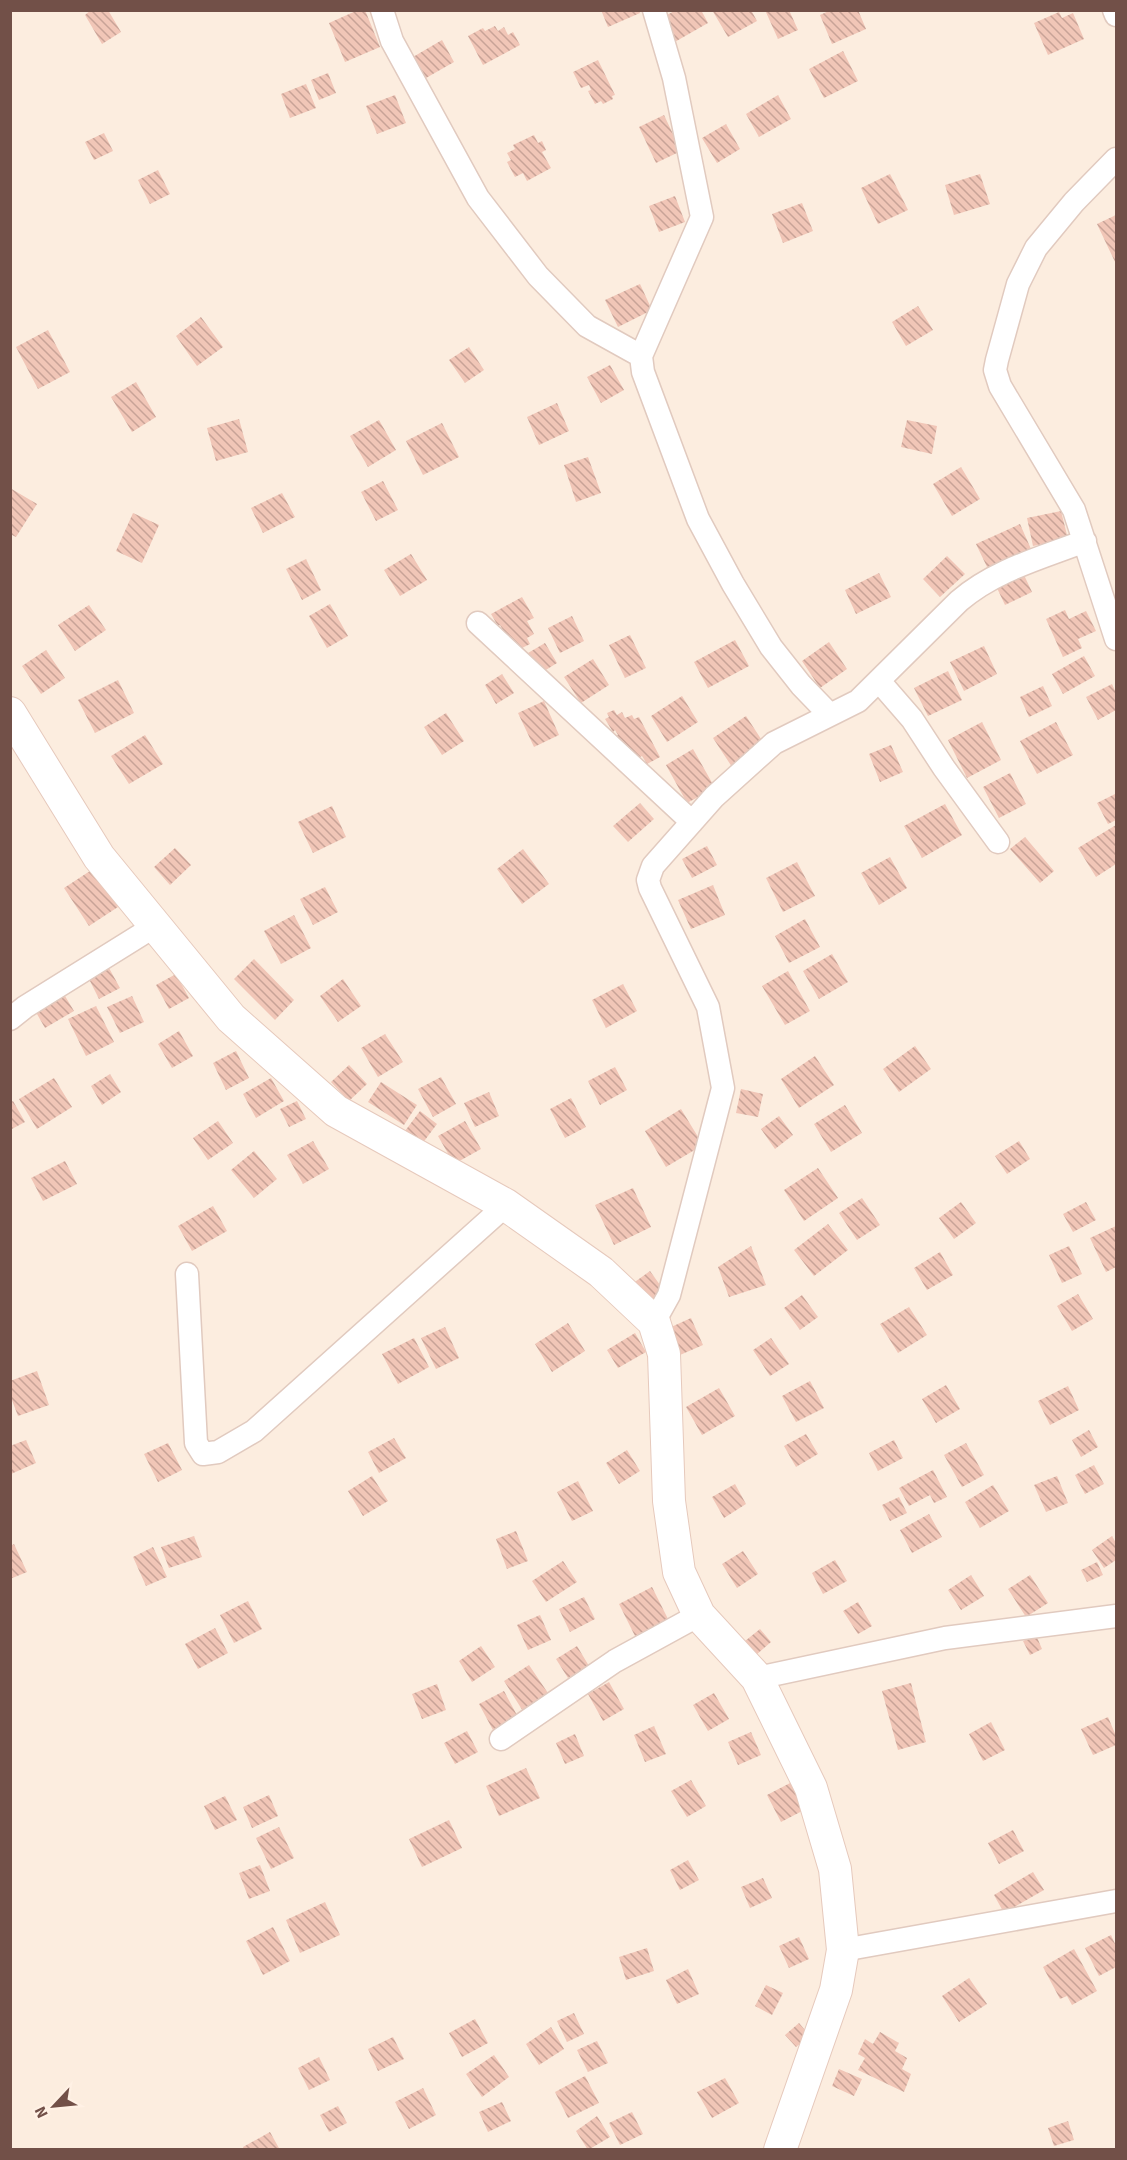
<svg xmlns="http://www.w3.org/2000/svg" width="1127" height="2160" viewBox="0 0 1127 2160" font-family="'Source Sans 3',sans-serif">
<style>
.building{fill:url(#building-back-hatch)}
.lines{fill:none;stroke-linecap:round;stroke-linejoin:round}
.minor-casing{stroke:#e1cabf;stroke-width:25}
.secondary-casing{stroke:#e6c9bc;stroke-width:34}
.minor{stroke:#fff;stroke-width:22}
.secondary{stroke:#fff;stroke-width:32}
</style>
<defs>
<pattern id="building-back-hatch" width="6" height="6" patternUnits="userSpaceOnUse" patternTransform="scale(1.5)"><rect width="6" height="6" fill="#f1c6b7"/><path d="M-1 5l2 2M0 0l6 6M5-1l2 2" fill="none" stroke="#c8a397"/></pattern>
</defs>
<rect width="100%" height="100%" fill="#fceddf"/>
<!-- building -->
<path class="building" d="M 91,10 L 108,10 L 121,32 L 102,44 L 85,15 Z
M 358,10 L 365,10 L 380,47 L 345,62 L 329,23 Z
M 601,10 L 639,10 L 640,13 L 608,27 Z
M 676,10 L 701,10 L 708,23 L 673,43 L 660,19 Z
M 712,10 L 751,10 L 757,21 L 728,37 Z
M 765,10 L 789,10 L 798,30 L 778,39 Z
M 831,10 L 858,10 L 866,29 L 832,44 L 820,15 Z
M 1059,12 L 1062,18 L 1073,13 L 1084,39 L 1048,55 L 1034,23 Z
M 495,26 L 498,31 L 504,27 L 508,35 L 513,32 L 520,45 L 483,65 L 468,36 L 483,28 L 485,31 Z
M 442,40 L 454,62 L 426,78 L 413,57 Z
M 843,51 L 858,81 L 824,98 L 809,69 Z
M 598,60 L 615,95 L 612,96 L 613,99 L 603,104 L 601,101 L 595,104 L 588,91 L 591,90 L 589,85 L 581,88 L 573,72 Z
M 328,73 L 336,93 L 319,100 L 311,80 Z
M 306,84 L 316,108 L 290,118 L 281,94 Z
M 395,95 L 406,123 L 377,134 L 366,106 Z
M 778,95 L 791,119 L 759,137 L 746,114 Z
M 664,115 L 681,151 L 656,163 L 639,127 Z
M 726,124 L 740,149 L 717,163 L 702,138 Z
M 104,133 L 113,151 L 94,160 L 85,142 Z
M 534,135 L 538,143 L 542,141 L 546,150 L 542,152 L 551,168 L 527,181 L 523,173 L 515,177 L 507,162 L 511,160 L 507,153 L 515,149 L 513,145 Z
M 158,170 L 170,194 L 150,204 L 138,180 Z
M 890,174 L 908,210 L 878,224 L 861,188 Z
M 980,174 L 990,204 L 954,215 L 945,185 Z
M 675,196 L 685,222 L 659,232 L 649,206 Z
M 802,203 L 813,231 L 783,243 L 772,214 Z
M 1116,215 L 1116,264 L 1097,224 Z
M 640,284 L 652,310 L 618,327 L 605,300 Z
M 918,306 L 933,330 L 906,346 L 892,322 Z
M 201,317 L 223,347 L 197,366 L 176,336 Z
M 48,330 L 70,372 L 38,389 L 16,347 Z
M 469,347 L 484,370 L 465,383 L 449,360 Z
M 610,365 L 624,390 L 601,403 L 587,377 Z
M 136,382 L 156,417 L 132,432 L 111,397 Z
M 557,403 L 569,431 L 539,445 L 527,417 Z
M 239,419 L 248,452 L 216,461 L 207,428 Z
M 379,420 L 396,450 L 368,467 L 350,436 Z
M 907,420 L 937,426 L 932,454 L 901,447 Z
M 442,423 L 459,457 L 423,475 L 406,441 Z
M 588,457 L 601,493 L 576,502 L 564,465 Z
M 961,467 L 980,499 L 952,516 L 933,484 Z
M 383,481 L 398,510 L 376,521 L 361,492 Z
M 10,488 L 37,504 L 16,537 L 10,534 Z
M 282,493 L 295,517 L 263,533 L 251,508 Z
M 1061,511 L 1068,539 L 1033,546 L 1027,518 Z
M 133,513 L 159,525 L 142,563 L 116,551 Z
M 1020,524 L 1031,549 L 988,569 L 976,544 Z
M 411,554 L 427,580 L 400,596 L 384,570 Z
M 947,556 L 965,574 L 940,597 L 923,579 Z
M 306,559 L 321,590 L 302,600 L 286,569 Z
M 879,573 L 891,597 L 856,614 L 845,590 Z
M 1024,575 L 1032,592 L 1005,605 L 997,588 Z
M 522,597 L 534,618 L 527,621 L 534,634 L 527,638 L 530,644 L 518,650 L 512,646 L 500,625 L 498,626 L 491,614 Z
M 330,604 L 348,636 L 327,648 L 309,616 Z
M 89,605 L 106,630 L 75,651 L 58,625 Z
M 1065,610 L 1069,619 L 1086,611 L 1096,631 L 1078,639 L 1082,648 L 1063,657 L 1046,619 Z
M 572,616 L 584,641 L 560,653 L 548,628 Z
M 630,635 L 646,668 L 625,678 L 609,645 Z
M 735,640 L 749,666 L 708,688 L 694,662 Z
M 829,642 L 847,669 L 820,688 L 802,661 Z
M 545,643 L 557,663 L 541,673 L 528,653 Z
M 984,646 L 997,674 L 964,691 L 950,662 Z
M 46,650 L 65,678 L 41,694 L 22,666 Z
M 1084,656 L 1095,676 L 1063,694 L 1052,674 Z
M 593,659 L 609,685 L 581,703 L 564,677 Z
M 948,671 L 962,700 L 928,716 L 914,688 Z
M 502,674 L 514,693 L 496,704 L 485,685 Z
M 118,680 L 134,713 L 95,733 L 78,700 Z
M 1112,684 L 1116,693 L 1116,710 L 1098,720 L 1086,697 Z
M 1043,686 L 1052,706 L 1029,717 L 1020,697 Z
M 682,696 L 698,722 L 667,742 L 651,716 Z
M 544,701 L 559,735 L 534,747 L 518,713 Z
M 614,710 L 617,715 L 622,712 L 625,718 L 632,715 L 634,719 L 639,717 L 660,757 L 647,764 L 642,756 L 636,759 L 630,748 L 627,750 L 623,741 L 617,744 L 613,738 L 618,735 L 615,730 L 613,732 L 605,719 L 609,717 L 607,713 Z
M 446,713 L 464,741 L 442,755 L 424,727 Z
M 746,716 L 767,748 L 734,770 L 713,738 Z
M 982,722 L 1001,760 L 967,778 L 948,740 Z
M 1056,722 L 1073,755 L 1037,774 L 1020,741 Z
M 145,735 L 163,764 L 129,784 L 111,756 Z
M 891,745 L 903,772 L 880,782 L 869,754 Z
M 693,749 L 715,788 L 687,803 L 666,765 Z
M 1010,773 L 1026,804 L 999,818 L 983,787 Z
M 1115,794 L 1116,820 L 1108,824 L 1097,803 Z
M 640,803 L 654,819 L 628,842 L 613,826 Z
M 945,804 L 962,835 L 922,858 L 904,826 Z
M 332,806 L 346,837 L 313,853 L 298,822 Z
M 1116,825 L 1116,864 L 1096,877 L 1078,848 Z
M 1025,837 L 1054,871 L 1040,883 L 1010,849 Z
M 707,846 L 717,865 L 692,878 L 682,859 Z
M 175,848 L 191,865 L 170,885 L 154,867 Z
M 523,849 L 549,884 L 522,904 L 497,869 Z
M 890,857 L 907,888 L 879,905 L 861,873 Z
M 797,862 L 815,896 L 783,912 L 766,878 Z
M 93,869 L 118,907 L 89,926 L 64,888 Z
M 713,885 L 725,915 L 691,929 L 678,900 Z
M 325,887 L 338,912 L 313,925 L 300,899 Z
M 294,915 L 311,948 L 281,964 L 264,931 Z
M 805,919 L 820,947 L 789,963 L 775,936 Z
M 832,954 L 848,982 L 819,999 L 803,971 Z
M 254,959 L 294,1000 L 275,1020 L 234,979 Z
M 109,968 L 120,988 L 99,999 L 89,979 Z
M 788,971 L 810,1011 L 785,1025 L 762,986 Z
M 176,974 L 189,998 L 169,1009 L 156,985 Z
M 343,979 L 361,1006 L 338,1022 L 320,996 Z
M 623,984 L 637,1011 L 606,1028 L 592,1000 Z
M 62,991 L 74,1011 L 45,1028 L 33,1007 Z
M 132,996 L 144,1022 L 120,1033 L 107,1007 Z
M 96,1006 L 114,1042 L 86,1056 L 68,1019 Z
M 179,1031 L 193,1056 L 172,1068 L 158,1044 Z
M 385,1034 L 403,1062 L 378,1077 L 361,1048 Z
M 915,1046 L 931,1069 L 899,1092 L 883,1069 Z
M 236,1051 L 249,1078 L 226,1090 L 213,1063 Z
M 815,1056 L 834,1085 L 799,1108 L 781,1079 Z
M 349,1065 L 367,1084 L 349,1101 L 331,1082 Z
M 615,1067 L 627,1090 L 600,1105 L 588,1081 Z
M 110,1074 L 121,1092 L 102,1105 L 91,1086 Z
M 441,1077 L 456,1104 L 433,1117 L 418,1089 Z
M 54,1078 L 72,1107 L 37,1129 L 19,1099 Z
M 271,1078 L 284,1101 L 256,1118 L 243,1094 Z
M 381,1082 L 417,1105 L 404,1125 L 368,1102 Z
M 741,1089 L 763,1094 L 758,1117 L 736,1113 Z
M 489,1092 L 499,1116 L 475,1127 L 464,1103 Z
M 571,1098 L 586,1127 L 565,1138 L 550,1109 Z
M 13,1101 L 25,1122 L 10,1130 L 10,1103 Z
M 297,1101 L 306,1119 L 289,1127 L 280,1109 Z
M 845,1105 L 862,1133 L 831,1152 L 814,1124 Z
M 681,1109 L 703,1145 L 666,1167 L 645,1131 Z
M 420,1111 L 437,1124 L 422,1144 L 405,1131 Z
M 779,1116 L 793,1135 L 775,1149 L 761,1129 Z
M 218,1121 L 233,1143 L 208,1160 L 193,1138 Z
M 465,1121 L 481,1149 L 454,1164 L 438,1136 Z
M 313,1141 L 329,1169 L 303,1184 L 287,1155 Z
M 1019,1141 L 1030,1159 L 1007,1174 L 995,1156 Z
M 254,1151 L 277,1179 L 254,1198 L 231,1170 Z
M 65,1161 L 77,1184 L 43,1201 L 31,1178 Z
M 818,1168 L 838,1198 L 804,1221 L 784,1190 Z
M 633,1188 L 651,1227 L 614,1245 L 595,1205 Z
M 862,1198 L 880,1225 L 857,1240 L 839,1213 Z
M 961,1202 L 976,1223 L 954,1239 L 939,1218 Z
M 1086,1202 L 1096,1220 L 1073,1232 L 1063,1214 Z
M 213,1206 L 227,1231 L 192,1251 L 178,1226 Z
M 828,1224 L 848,1250 L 814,1276 L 794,1250 Z
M 1116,1226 L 1116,1267 L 1106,1272 L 1090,1238 Z
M 751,1246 L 766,1285 L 729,1297 L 718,1267 Z
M 1069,1246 L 1082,1274 L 1062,1283 L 1049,1255 Z
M 940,1252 L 953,1275 L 927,1290 L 914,1268 Z
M 650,1271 L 665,1292 L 647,1305 L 632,1284 Z
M 1078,1294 L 1093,1319 L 1072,1331 L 1057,1306 Z
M 802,1295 L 818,1317 L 800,1330 L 784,1308 Z
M 909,1307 L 927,1335 L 898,1353 L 880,1324 Z
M 691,1318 L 703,1345 L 680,1355 L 669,1328 Z
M 568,1323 L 585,1351 L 552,1372 L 535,1344 Z
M 445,1327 L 459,1358 L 436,1369 L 421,1338 Z
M 635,1333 L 646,1352 L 618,1368 L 607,1350 Z
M 414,1338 L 429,1367 L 398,1384 L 382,1354 Z
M 771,1338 L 789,1364 L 770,1376 L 753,1350 Z
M 37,1371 L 49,1405 L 18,1416 L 10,1395 L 10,1381 Z
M 810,1381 L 824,1408 L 796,1422 L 782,1396 Z
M 946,1385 L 960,1409 L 936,1423 L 922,1399 Z
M 1068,1386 L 1079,1410 L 1050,1425 L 1038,1401 Z
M 719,1388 L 735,1416 L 702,1435 L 686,1407 Z
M 1089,1430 L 1098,1447 L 1081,1457 L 1072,1440 Z
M 806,1434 L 818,1454 L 796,1467 L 784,1446 Z
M 394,1438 L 406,1458 L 379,1473 L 368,1452 Z
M 26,1440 L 36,1463 L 11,1474 L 10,1446 Z
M 894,1440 L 903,1458 L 878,1471 L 869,1453 Z
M 168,1443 L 182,1470 L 158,1482 L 144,1454 Z
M 966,1443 L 984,1475 L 962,1487 L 944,1455 Z
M 627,1450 L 640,1471 L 619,1484 L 606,1463 Z
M 1094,1465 L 1104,1484 L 1085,1494 L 1075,1475 Z
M 933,1470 L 947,1497 L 934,1503 L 930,1495 L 909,1506 L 899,1488 Z
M 372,1476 L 388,1501 L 363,1516 L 348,1491 Z
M 1057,1476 L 1068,1503 L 1046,1512 L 1034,1485 Z
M 578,1481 L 593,1511 L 572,1521 L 557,1492 Z
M 735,1484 L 746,1504 L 724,1518 L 712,1497 Z
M 993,1485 L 1009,1511 L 980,1528 L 965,1502 Z
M 899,1497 L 907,1513 L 890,1521 L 882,1505 Z
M 929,1514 L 942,1537 L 912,1553 L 900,1530 Z
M 516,1531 L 528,1561 L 507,1569 L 496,1539 Z
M 194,1536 L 202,1557 L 169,1568 L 161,1547 Z
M 1112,1536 L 1116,1543 L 1116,1560 L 1104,1568 L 1092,1550 Z
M 14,1544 L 27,1572 L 10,1579 L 10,1546 Z
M 153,1547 L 167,1577 L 146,1586 L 133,1557 Z
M 743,1551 L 758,1574 L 737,1588 L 722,1564 Z
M 835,1560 L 847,1581 L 823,1594 L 812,1573 Z
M 563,1561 L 577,1582 L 546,1602 L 532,1581 Z
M 1097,1562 L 1103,1575 L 1087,1582 L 1081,1570 Z
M 971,1575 L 984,1596 L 961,1610 L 948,1590 Z
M 1030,1575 L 1048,1603 L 1026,1617 L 1008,1589 Z
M 652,1587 L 668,1619 L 635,1636 L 619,1604 Z
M 584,1597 L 595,1619 L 570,1632 L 559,1609 Z
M 248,1601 L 262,1629 L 234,1643 L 220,1615 Z
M 858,1602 L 872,1626 L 858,1634 L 843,1611 Z
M 540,1615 L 551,1640 L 528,1650 L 517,1625 Z
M 215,1628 L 228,1653 L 198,1669 L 185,1644 Z
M 760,1629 L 771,1642 L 756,1655 L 745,1641 Z
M 1036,1635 L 1042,1649 L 1030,1655 L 1023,1641 Z
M 481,1646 L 495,1667 L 472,1682 L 459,1661 Z
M 577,1646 L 589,1666 L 568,1678 L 556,1659 Z
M 529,1665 L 552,1699 L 526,1716 L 504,1681 Z
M 609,1682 L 624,1709 L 603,1721 L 588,1694 Z
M 911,1683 L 926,1742 L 898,1750 L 882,1691 Z
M 437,1684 L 446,1710 L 422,1719 L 412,1694 Z
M 504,1691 L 519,1719 L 494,1732 L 479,1704 Z
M 714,1693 L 729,1719 L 708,1731 L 693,1705 Z
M 1108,1717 L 1116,1736 L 1116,1745 L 1093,1755 L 1081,1729 Z
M 991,1722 L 1005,1750 L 983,1761 L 969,1734 Z
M 654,1726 L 666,1754 L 645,1762 L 634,1735 Z
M 467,1731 L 478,1752 L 455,1764 L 444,1743 Z
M 751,1732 L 761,1755 L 738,1765 L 728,1742 Z
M 575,1734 L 584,1756 L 565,1764 L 556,1743 Z
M 526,1768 L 540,1798 L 499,1816 L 486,1786 Z
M 691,1780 L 706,1806 L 687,1817 L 671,1791 Z
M 792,1782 L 806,1809 L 781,1822 L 767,1795 Z
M 269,1795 L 278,1816 L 252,1828 L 243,1807 Z
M 225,1796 L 237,1820 L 215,1830 L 204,1806 Z
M 449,1820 L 462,1848 L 422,1867 L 409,1839 Z
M 279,1827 L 294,1858 L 271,1869 L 256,1838 Z
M 1013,1830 L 1024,1851 L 999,1864 L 988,1843 Z
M 688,1860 L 699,1880 L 680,1890 L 670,1870 Z
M 260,1865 L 270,1891 L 249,1899 L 239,1873 Z
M 1033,1872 L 1044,1890 L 1004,1913 L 994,1895 Z
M 763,1878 L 772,1898 L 750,1908 L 741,1887 Z
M 325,1902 L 340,1935 L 300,1953 L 286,1920 Z
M 273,1927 L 290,1961 L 263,1975 L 246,1941 Z
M 1111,1935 L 1116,1946 L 1116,1967 L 1099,1976 L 1085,1948 Z
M 799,1937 L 809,1959 L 789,1968 L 779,1946 Z
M 647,1948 L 654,1971 L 626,1980 L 619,1957 Z
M 1074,1949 L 1097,1991 L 1072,2005 L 1067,1996 L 1060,1999 L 1043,1967 Z
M 688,1969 L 699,1994 L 677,2004 L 666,1980 Z
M 969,1978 L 987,2004 L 959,2022 L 942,1996 Z
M 766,1985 L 783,1993 L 772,2015 L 755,2006 Z
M 574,2013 L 584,2034 L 567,2042 L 557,2021 Z
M 475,2019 L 488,2043 L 462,2057 L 449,2033 Z
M 799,2023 L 810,2036 L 796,2047 L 785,2035 Z
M 551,2027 L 564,2049 L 539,2065 L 526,2044 Z
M 880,2032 L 899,2043 L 895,2051 L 907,2058 L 902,2069 L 911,2074 L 904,2092 L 858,2070 L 865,2058 L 858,2054 L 865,2039 L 873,2044 Z
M 393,2037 L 404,2059 L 378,2071 L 368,2049 Z
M 597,2041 L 608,2063 L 588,2072 L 577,2050 Z
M 494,2055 L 509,2077 L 482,2097 L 466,2074 Z
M 319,2057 L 330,2080 L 309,2090 L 298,2068 Z
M 839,2069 L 862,2079 L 854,2096 L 832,2086 Z
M 585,2076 L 599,2103 L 568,2118 L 555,2092 Z
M 725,2078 L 739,2103 L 712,2118 L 697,2092 Z
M 423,2088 L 436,2115 L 409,2129 L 395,2102 Z
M 502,2102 L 511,2121 L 488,2132 L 479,2112 Z
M 338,2106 L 347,2123 L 329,2132 L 320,2115 Z
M 632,2112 L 643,2134 L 620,2145 L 609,2123 Z
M 597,2116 L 610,2137 L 588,2150 L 576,2131 Z
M 1068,2121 L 1074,2140 L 1054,2146 L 1048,2128 Z
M 270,2132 L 280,2150 L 244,2150 L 243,2147 Z"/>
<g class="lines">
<!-- minor casing -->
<g class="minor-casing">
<path id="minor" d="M 382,10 L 392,41 L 478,198 L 538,276 L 587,326 L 641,356
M 654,10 L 674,78 L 702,217 L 641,356 L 643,372 L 698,519 L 733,584 L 771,647 L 801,685 L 829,714
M 1114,10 L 1116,15
M 1116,159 L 1074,202 L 1036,248 L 1018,284 L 997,360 L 995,370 L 1000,386 L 1074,510 L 1116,639
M 478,623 L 692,822
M 879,681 L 912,719 L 944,768 L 998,842
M 10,1019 L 25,1007 L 155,926
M 187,1274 L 196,1443 L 203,1454 L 218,1452 L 254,1431 L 506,1205
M 654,1322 L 669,1295 L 723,1088 L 708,1007 L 650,888 L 648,880 L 653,866 L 714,797 L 774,743 L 858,701 L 959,601 C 995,570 1041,558 1085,541
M 757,1678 L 945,1638 L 1116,1616
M 501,1739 L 615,1661 L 699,1615
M 843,1950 L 1116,1901"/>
</g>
<!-- secondary casing -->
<g class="secondary-casing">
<path id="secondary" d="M 10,713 L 99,857 L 231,1018 L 336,1111 L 506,1205 L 601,1272 L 654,1322 L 664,1354 L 669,1501 L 679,1572 L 699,1615 L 757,1678 L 811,1788 L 835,1869 L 843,1950 L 836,1990 L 780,2150"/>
</g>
<!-- minor -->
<use href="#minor" class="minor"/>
<!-- secondary -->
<use href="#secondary" class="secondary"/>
</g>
<!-- border -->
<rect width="1127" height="2160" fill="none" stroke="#725048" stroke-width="24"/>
<!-- north arrow -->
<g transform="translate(54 2106) rotate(244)" stroke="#fff1e5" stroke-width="4.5" paint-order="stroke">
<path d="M0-4.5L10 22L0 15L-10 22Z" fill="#725048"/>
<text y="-9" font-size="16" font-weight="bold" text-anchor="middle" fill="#725048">N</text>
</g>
</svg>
